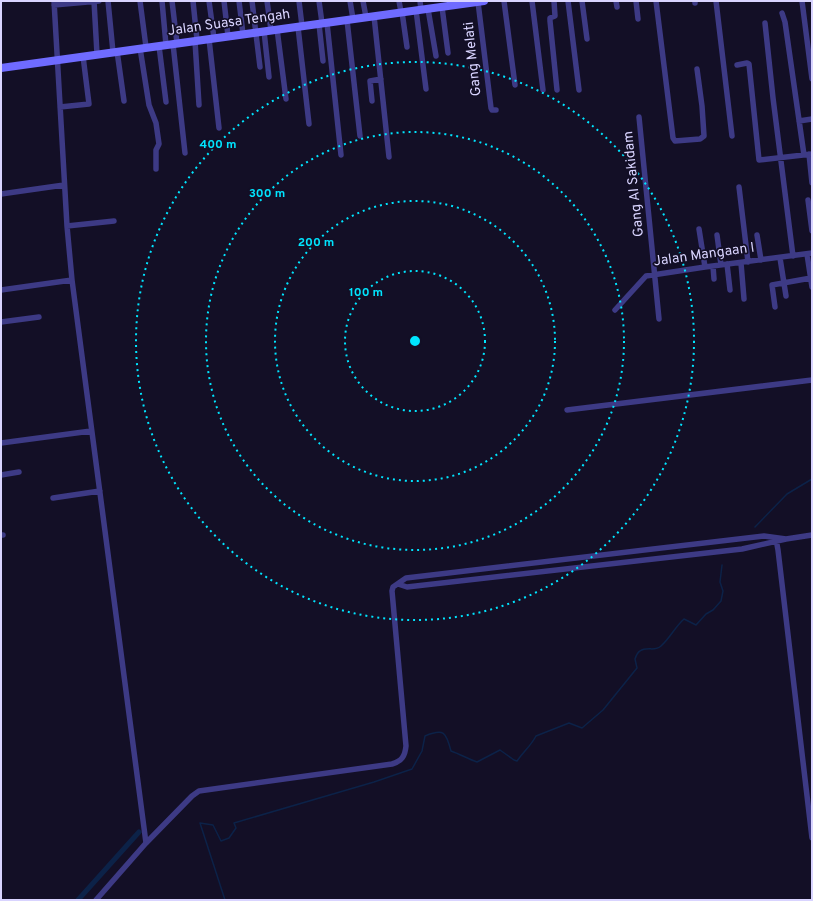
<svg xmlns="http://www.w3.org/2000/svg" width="813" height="901" viewBox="0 0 813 901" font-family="Overpass,sans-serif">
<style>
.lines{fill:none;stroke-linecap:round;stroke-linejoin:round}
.stream{stroke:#0c2248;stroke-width:1.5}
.canal{stroke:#0c2248;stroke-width:5}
.street{stroke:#3d3a85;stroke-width:5.5}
.secondary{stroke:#6f6bff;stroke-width:8}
.ring{fill:none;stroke:#00e5ff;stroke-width:2;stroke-dasharray:2 4}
.labels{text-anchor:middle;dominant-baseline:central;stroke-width:3.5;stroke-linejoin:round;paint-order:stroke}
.street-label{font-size:14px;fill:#d9d4ff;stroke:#130f26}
.centre{fill:#00e5ff;stroke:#130f26;stroke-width:2}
.ring-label{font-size:12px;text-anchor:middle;font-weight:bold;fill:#00e5ff;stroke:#130f26;stroke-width:3.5;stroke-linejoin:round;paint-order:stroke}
</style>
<rect width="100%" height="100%" fill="#130f26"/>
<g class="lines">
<!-- stream -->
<path class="stream" d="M 755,527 L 787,494 L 812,479
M 225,900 L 200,823 L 213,825 L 221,841 L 229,838 L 236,828 L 234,823 L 374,782 L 412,769 L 422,751 L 425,736 C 444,728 446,732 451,751 C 460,754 468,759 477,762 L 500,750 L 514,760 L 517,761 C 524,751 530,747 536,736 L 569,723 L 582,728 L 603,710 L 637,668 L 635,659 C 636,656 638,652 640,651 C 647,646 655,652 661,646 C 670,638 675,627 684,619 L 696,625 L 706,614 L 713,610 L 721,601 L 723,591 L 720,582 L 722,565"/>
<!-- canal -->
<path class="canal" d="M 78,900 L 139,832"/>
<!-- street -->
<path class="street" d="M 54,1 L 67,226 L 72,280 L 146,843
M 94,1 L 97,54
M 108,1 L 113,52
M 140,1 L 146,47
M 162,1 L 166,45
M 172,1 L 177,43
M 193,1 L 197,40
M 209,1 L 214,38
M 224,1 L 228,36
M 239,1 L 243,34
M 252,1 L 260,67
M 267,1 L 271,30
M 299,1 L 302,26
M 319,1 L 322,23
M 350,1 L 353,19
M 363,1 L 366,17
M 399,1 L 401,12
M 420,1 L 421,10
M 504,1 L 515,85
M 532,1 L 543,90
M 554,1 L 555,16 L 550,18 L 550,21 L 557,90
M 568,1 L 579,90
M 582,1 L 587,39
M 616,1 L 617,7
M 636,1 L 638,19
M 656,1 L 673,138 L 675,141 L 700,139 L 704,136 L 702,106 L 697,69
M 695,1 L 695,3
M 716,1 L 732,136
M 802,1 L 812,79
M 478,2 L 491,108 L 492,110 L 496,110
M 54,5 L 99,1
M 442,7 L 448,53
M 428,9 L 436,56
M 416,10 L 426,89
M 402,12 L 407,47
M 782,13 L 785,22 L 804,155
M 374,16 L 389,157
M 347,20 L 360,136
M 327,23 L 341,155
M 765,23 L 773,98 L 793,256
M 319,24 L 323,61
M 298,27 L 309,124
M 277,29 L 286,99
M 264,31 L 269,77
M 209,39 L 219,128
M 195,41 L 199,105
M 173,44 L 185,153
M 159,46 L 166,102
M 140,48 L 149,105 L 156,123 L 159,144 L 156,150 L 156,169
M 117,51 L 124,101
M 737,65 L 747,63 L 749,64 L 759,160 L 812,154
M 372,101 L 370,81 L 381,79
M 60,107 L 89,104 L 83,56
M 639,117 L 659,319
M 799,121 L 812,119
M 809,154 L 812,183
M 739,187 L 748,262
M 1,194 L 64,185
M 808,200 L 812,231
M 67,226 L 114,221
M 699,229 L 705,267
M 717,235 L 721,265
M 757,235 L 761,260
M 807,254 L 812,287
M 780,258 L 786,296
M 741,263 L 744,299
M 727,264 L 730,290
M 713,266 L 714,279
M 1,290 L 72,280
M 775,307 L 772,285 L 811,278
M 615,310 L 646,276 L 705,267 L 812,253
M 1,322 L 39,317
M 567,410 L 812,380
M 1,443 L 91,431
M 1,475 L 19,472
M 53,498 L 100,491
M 1,535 L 3,535
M 776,539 L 778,550 L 812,838
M 398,584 L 407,587 L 742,549 L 786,539 L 812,535
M 96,900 L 146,843 L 192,796 L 199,791 L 392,764 C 402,761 405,756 406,746 L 392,591 L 393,587 L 406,578 L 764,536 L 786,539"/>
<!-- secondary -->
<path class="secondary" d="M 1,68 L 484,1"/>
</g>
<!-- distance rings -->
<g class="ring">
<circle cx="415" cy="341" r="70"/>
<circle cx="415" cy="341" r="140"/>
<circle cx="415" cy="341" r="209"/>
<circle cx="415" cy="341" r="279"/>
</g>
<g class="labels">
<!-- street labels -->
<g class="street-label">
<text transform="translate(229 23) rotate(-8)">Jalan Suasa Tengah</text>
<text transform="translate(473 59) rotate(-96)">Gang Melati</text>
<text transform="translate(634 184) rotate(-96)">Gang Al Sakidam</text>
<text transform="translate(704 255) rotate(-8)">Jalan Mangaan I</text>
</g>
</g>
<circle cx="415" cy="341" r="6" class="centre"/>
<g class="ring-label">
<text x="218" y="148">400 m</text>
<text x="267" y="197">300 m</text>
<text x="316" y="246">200 m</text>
<text x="366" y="296">100 m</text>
</g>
<!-- border -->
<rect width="813" height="901" fill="none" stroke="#d9d4ff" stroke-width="4"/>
</svg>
